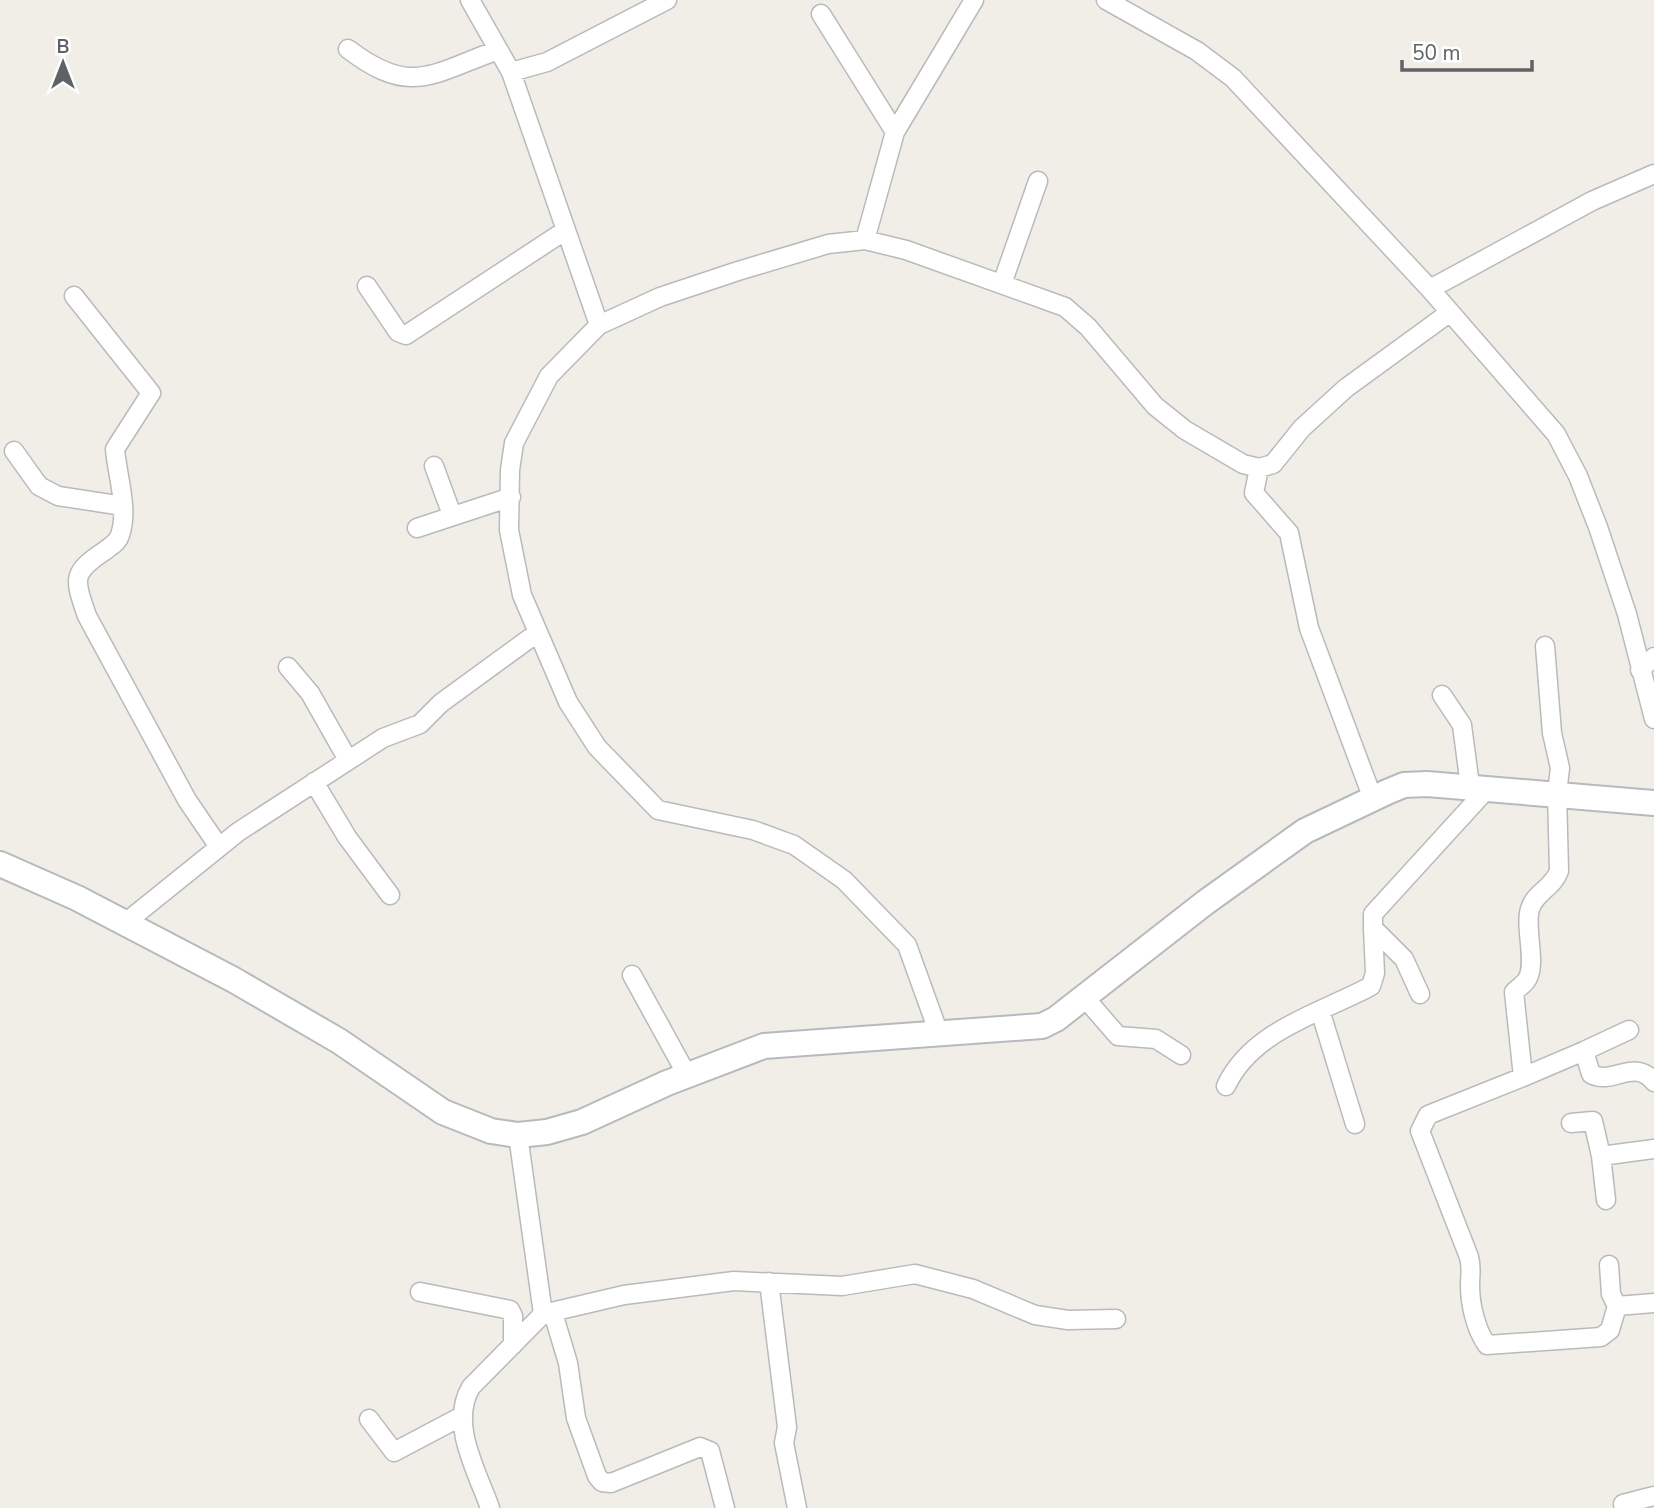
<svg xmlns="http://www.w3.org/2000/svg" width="1654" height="1508" viewBox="0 0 1654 1508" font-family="'Nunito Sans',sans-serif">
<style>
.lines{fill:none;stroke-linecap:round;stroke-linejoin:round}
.street-casing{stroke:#b8babd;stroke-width:21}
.secondary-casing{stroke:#b6babe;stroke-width:28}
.street{stroke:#fff;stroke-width:18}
.secondary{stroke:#fff;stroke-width:24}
</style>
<rect width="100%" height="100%" fill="#f0eee7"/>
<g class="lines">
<!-- street casing -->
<g class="street-casing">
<path id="street" d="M 470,0 L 511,72 L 599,325 L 549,376 L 514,443 L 510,470 L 509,530 L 522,595 L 568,702 L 597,747 L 658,810 L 753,830 L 794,845 L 844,880 L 907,945 L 938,1031
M 1106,0 L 1197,51 L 1233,78 L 1430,289 L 1556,434 L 1578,476 L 1598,527 L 1627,614 L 1654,719
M 821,14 L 895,132 L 865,240
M 348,49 C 411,97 431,74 498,50
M 511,72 L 547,62 L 667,0
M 895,132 L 974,0
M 1002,284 L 1038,181
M 367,286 L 398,332 L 406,335 L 566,230
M 1430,289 L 1592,201 L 1654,174
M 74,296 L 151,393 L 115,449 C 117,475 129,509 120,535 C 118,542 112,545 106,550 C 71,573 74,578 87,616 L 187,800 L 219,847
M 599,325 L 660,297 L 738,271 L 828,244 L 865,240 L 906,250 L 1065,307 L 1088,327 L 1155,406 L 1185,430 L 1243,464 L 1259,468 L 1273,464 L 1302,428 L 1346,388 L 1449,313
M 14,451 L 39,486 L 58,496 L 123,506
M 434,466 L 452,515
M 1259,468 L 1254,493 L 1289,533 L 1309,628 L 1373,799
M 417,528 L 511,497
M 1545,646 L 1552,733 L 1560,768 L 1557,793 L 1559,871 C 1553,888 1535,892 1530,909 C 1524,928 1538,966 1526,981 C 1523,985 1518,988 1514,992 L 1523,1077 L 1428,1115 L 1420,1131 L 1469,1257 C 1472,1268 1470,1274 1470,1285 C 1470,1305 1476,1330 1487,1345 L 1601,1337 L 1610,1330 L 1617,1306 L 1654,1303
M 288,667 L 310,693 L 348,760
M 1640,670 L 1654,657
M 1442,695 L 1462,725 L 1470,786
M 314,782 L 347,837 L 390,895
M 125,923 L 238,832 L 383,738 L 420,724 L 441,703 L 537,633
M 632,975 L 687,1075
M 1420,994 L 1404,959 L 1373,928 L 1373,914 L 1488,788
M 1085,998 L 1118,1036 L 1156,1039 L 1181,1055
M 1320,1010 L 1355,1124
M 1629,1030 L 1584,1051 L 1591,1074 C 1613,1086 1634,1057 1654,1082
M 1523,1077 L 1584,1051
M 1226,1086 C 1252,1030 1321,1013 1371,986 L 1375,973 L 1373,928
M 1571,1123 L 1593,1121 L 1601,1156
M 1606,1200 L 1601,1156 L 1654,1149
M 1609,1265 L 1611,1294 L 1617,1306
M 769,1282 L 787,1427 L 784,1443 L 797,1508
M 420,1292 L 510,1310 L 513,1316 L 513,1345
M 553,1313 L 568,1363 L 576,1418 L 597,1476 L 602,1482 L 611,1483 L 700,1447 L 710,1451 L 725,1508
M 543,1314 L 624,1295 L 734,1281 L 842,1286 L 915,1274 L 973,1289 L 1035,1315 L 1068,1320 L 1116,1319
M 369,1419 L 394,1452 L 462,1416
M 1623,1504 L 1654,1496
M 490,1508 C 477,1471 449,1424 471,1387 L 543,1314 L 518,1135"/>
</g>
<!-- secondary casing -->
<g class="secondary-casing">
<path id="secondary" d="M 0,864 L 77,898 L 234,980 L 339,1041 L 443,1112 L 491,1131 L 518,1135 L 547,1132 L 582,1122 L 667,1083 L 764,1046 L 1042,1026 L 1056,1019 L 1206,902 L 1305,831 L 1387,792 L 1404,785 L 1427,784 L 1654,803"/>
</g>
<!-- street -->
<use href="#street" class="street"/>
<!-- secondary -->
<use href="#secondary" class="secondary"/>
</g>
<!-- north arrow -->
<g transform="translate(63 63)" stroke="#ffffff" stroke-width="5" paint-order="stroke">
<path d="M0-5L12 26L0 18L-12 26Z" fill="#5f6367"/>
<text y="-10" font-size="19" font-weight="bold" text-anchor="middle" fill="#5f6367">B</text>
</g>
<!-- scale -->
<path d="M1402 60v10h130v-10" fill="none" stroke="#5f6367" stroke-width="3.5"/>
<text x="1412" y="60" font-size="21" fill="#5f6367" stroke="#ffffff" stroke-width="5" paint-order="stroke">50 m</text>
</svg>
